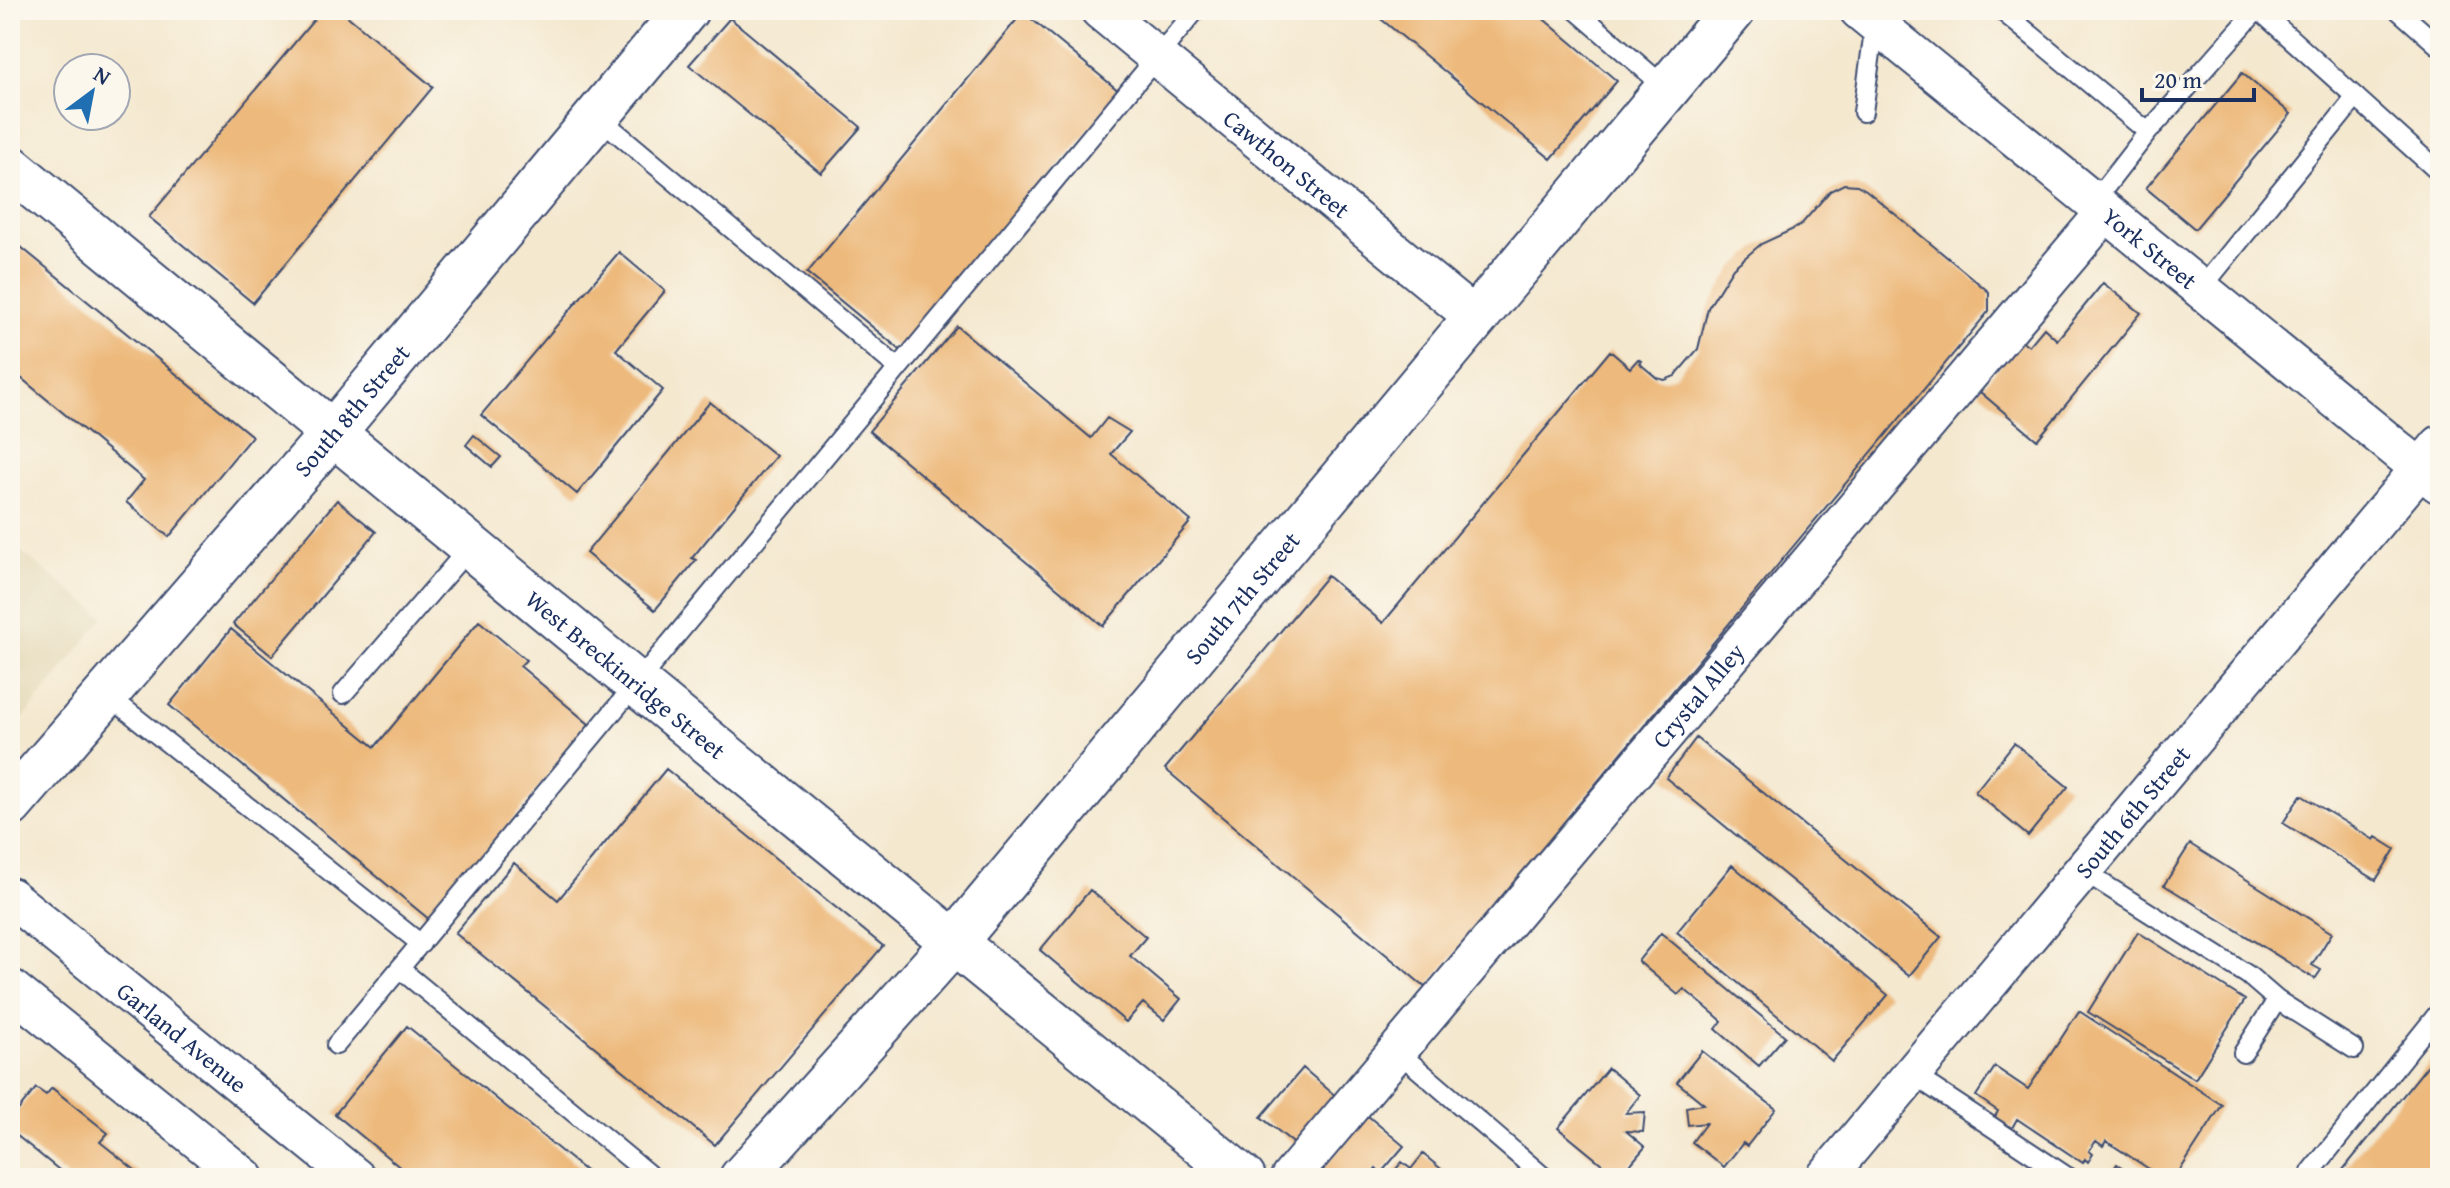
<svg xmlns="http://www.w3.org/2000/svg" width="2450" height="1188" viewBox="0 0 2450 1188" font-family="'Gentium Book Plus',serif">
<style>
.built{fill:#e5daba}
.building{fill:#edb97b}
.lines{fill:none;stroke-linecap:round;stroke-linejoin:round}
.lane-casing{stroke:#3c4b6f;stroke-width:22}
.street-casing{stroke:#3c4b6f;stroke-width:42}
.secondary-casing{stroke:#3c4b6f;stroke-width:48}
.lane{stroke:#fff;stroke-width:18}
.street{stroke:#fff;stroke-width:38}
.secondary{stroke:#fff;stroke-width:44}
.labels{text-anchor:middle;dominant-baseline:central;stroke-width:7;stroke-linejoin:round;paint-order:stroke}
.street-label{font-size:24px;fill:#1b2f5e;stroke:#fbf7ec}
</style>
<rect width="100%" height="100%" fill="#fbf7ec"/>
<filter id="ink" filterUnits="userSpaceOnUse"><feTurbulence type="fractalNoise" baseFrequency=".0125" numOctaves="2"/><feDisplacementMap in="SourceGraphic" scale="16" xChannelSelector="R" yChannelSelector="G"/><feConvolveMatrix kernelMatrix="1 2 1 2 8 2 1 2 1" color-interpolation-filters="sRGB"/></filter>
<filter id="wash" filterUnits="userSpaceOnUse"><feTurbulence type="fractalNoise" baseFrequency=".006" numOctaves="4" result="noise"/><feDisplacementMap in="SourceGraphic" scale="32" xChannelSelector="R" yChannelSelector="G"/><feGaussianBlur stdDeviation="1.8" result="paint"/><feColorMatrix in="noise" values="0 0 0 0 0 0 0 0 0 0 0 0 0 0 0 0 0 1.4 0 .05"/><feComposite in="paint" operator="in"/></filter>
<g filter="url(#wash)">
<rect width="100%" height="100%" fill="#f4e8cf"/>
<!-- built -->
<path class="built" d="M 10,543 L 104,617 L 10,735 Z"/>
<g id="blocks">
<!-- building -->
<path class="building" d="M 281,10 L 298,10 L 292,18 Z
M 322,10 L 340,10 L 433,87 L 253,303 L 149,217 Z
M 1370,10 L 1533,10 L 1617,81 L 1551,159 Z
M 1023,12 L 1120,92 L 904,353 L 807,273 Z
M 730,18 L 861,127 L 821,173 L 689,65 Z
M 2242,73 L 2291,114 L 2195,229 L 2146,188 Z
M 1844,184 L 1857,185 L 1866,190 L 1989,292 L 1989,311 L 1426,988 L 1165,769 L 1327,576 L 1383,623 L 1610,351 L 1630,368 L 1638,359 L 1641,361 L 1639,363 L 1657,378 L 1665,380 L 1675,376 L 1698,349 L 1708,308 L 1733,268 L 1761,244 L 1800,226 L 1830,191 Z
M 10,238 L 252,436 L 169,537 L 126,502 L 144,480 L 21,378 L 10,391 Z
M 619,252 L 665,291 L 616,350 L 663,390 L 577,494 L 481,415 Z
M 2103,283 L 2141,313 L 2037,440 L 1979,391 L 2021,340 L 2029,346 L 2044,328 L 2057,340 Z
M 957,326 L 1091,438 L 1107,418 L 1130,432 L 1111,454 L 1191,521 L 1103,626 L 869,431 Z
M 710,402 L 776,456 L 692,558 L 696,560 L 655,610 L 586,553 Z
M 474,435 L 501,457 L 492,467 L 466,445 Z
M 337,500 L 376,532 L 272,656 L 233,624 Z
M 479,621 L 526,660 L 520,666 L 590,725 L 430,920 L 169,705 L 231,629 L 375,747 Z
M 1696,738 L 1941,937 L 1909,976 L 1666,778 Z
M 2014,743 L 2068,787 L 2028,836 L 1975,792 Z
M 666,769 L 883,946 L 715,1145 L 455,933 L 514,863 L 558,900 Z
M 2301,795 L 2374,840 L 2376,837 L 2395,849 L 2376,880 L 2283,823 Z
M 2190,844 L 2332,933 L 2312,965 L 2321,970 L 2315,979 L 2164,885 Z
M 1732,865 L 1888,995 L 1832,1061 L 1677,932 Z
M 1090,890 L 1146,937 L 1130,956 L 1181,999 L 1164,1020 L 1143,1003 L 1126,1022 L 1040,950 Z
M 2138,932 L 2245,1000 L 2195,1079 L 2088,1012 Z
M 1661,933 L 1785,1036 L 1759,1066 L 1716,1029 L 1722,1021 L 1714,1014 L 1684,989 L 1678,995 L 1638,961 Z
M 2079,1011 L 2222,1105 L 2175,1178 L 2163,1178 L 2106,1141 L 2103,1146 L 2096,1141 L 2089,1151 L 2093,1154 L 2088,1162 L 2085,1159 L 2083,1163 L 2017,1119 L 2012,1128 L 1995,1117 L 1998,1111 L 1976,1096 L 1995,1067 L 2028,1089 Z
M 407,1026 L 594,1178 L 413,1178 L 335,1114 Z
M 2440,1050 L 2440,1178 L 2342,1178 L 2338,1176 Z
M 1702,1051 L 1776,1109 L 1747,1146 L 1743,1143 L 1724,1167 L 1692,1142 L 1706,1123 L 1688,1125 L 1686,1107 L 1704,1104 L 1677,1082 Z
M 1303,1068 L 1338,1098 L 1297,1146 L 1261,1117 Z
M 1608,1068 L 1640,1095 L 1626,1113 L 1645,1112 L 1643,1132 L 1626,1131 L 1645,1147 L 1619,1178 L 1558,1128 Z
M 36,1088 L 46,1095 L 52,1088 L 108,1133 L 100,1142 L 145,1178 L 69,1178 L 10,1130 L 10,1120 Z
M 1368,1116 L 1404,1146 L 1381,1173 L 1376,1168 L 1368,1178 L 1333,1178 L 1322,1170 Z
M 1423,1154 L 1446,1173 L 1441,1178 L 1388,1178 L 1402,1162 L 1411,1169 Z
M 2117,1164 L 2139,1178 L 2108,1178 Z"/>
</g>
</g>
<g filter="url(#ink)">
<use href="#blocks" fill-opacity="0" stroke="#3c4b6f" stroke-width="2"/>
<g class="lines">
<!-- lane casing -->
<g class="lane-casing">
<path id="lane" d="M 1576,10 L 1667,89
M 2001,10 L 2148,132 L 2093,203
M 2259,10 L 2440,173
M 2398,10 L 2440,47
M 1863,112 L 1875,23
M 597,116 L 898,368
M 2148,132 L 2257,10
M 2200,290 L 2356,97
M 106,694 L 421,944
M 343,694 L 470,547
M 2083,871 L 2248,975 L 2277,1000 L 2354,1049
M 400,969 L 653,1178
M 336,1045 L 1196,10
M 1397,1051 L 1545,1178
M 2243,1053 L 2277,1000
M 1912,1074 L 2069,1178
M 2315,1178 L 2311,1172 L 2440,1011"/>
</g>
<!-- street casing -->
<g class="street-casing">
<g id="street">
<path id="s1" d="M 1100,10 L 1475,318"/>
<path id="s2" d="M 1859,10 L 2438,483"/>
<path id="s3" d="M 10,897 L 356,1178"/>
<path d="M 10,988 L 245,1178"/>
<path id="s4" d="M 1290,1178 L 2105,213"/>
<path id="s5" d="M 1825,1178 L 2440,445"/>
</g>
</g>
<!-- secondary casing -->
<g class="secondary-casing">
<g id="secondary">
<path id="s6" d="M 10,167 L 636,683 L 1243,1178"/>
<path id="s7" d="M 10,805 L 332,434 L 686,10"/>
<path id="s8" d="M 742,1178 L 955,941 L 1733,10"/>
</g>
</g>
<!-- lane -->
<use href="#lane" class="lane"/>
<!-- street -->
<use href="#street" class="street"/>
<!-- secondary -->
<use href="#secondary" class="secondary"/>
</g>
</g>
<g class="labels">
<!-- street labels -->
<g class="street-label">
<text stroke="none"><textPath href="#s1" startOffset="242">Cawthon Street</textPath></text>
<text stroke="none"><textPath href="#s2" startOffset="376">York Street</textPath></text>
<text stroke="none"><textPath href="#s7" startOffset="522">South 8th Street</textPath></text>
<text stroke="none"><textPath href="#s8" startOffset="766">South 7th Street</textPath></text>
<text stroke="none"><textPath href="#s6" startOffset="798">West Breckinridge Street</textPath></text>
<text stroke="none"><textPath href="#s4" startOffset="632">Crystal Alley</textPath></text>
<text stroke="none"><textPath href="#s5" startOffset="478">South 6th Street</textPath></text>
<text stroke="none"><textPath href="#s3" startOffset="222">Garland Avenue</textPath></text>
</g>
</g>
<!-- margin -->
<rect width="2450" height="1188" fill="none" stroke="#fbf7ec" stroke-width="40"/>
<!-- north arrow -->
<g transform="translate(92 92) rotate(32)"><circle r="38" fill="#fbf7ec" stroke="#a1a7b3" stroke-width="2"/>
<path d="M0-6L14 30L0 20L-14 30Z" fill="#1f6fb2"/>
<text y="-12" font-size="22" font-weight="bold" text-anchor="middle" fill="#1b2f5e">N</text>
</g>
<!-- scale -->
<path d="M2142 88v12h112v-12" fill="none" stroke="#1b2f5e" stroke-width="4"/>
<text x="2154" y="88" font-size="24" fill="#1b2f5e" stroke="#fbf7ec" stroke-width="6" paint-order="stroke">20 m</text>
</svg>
